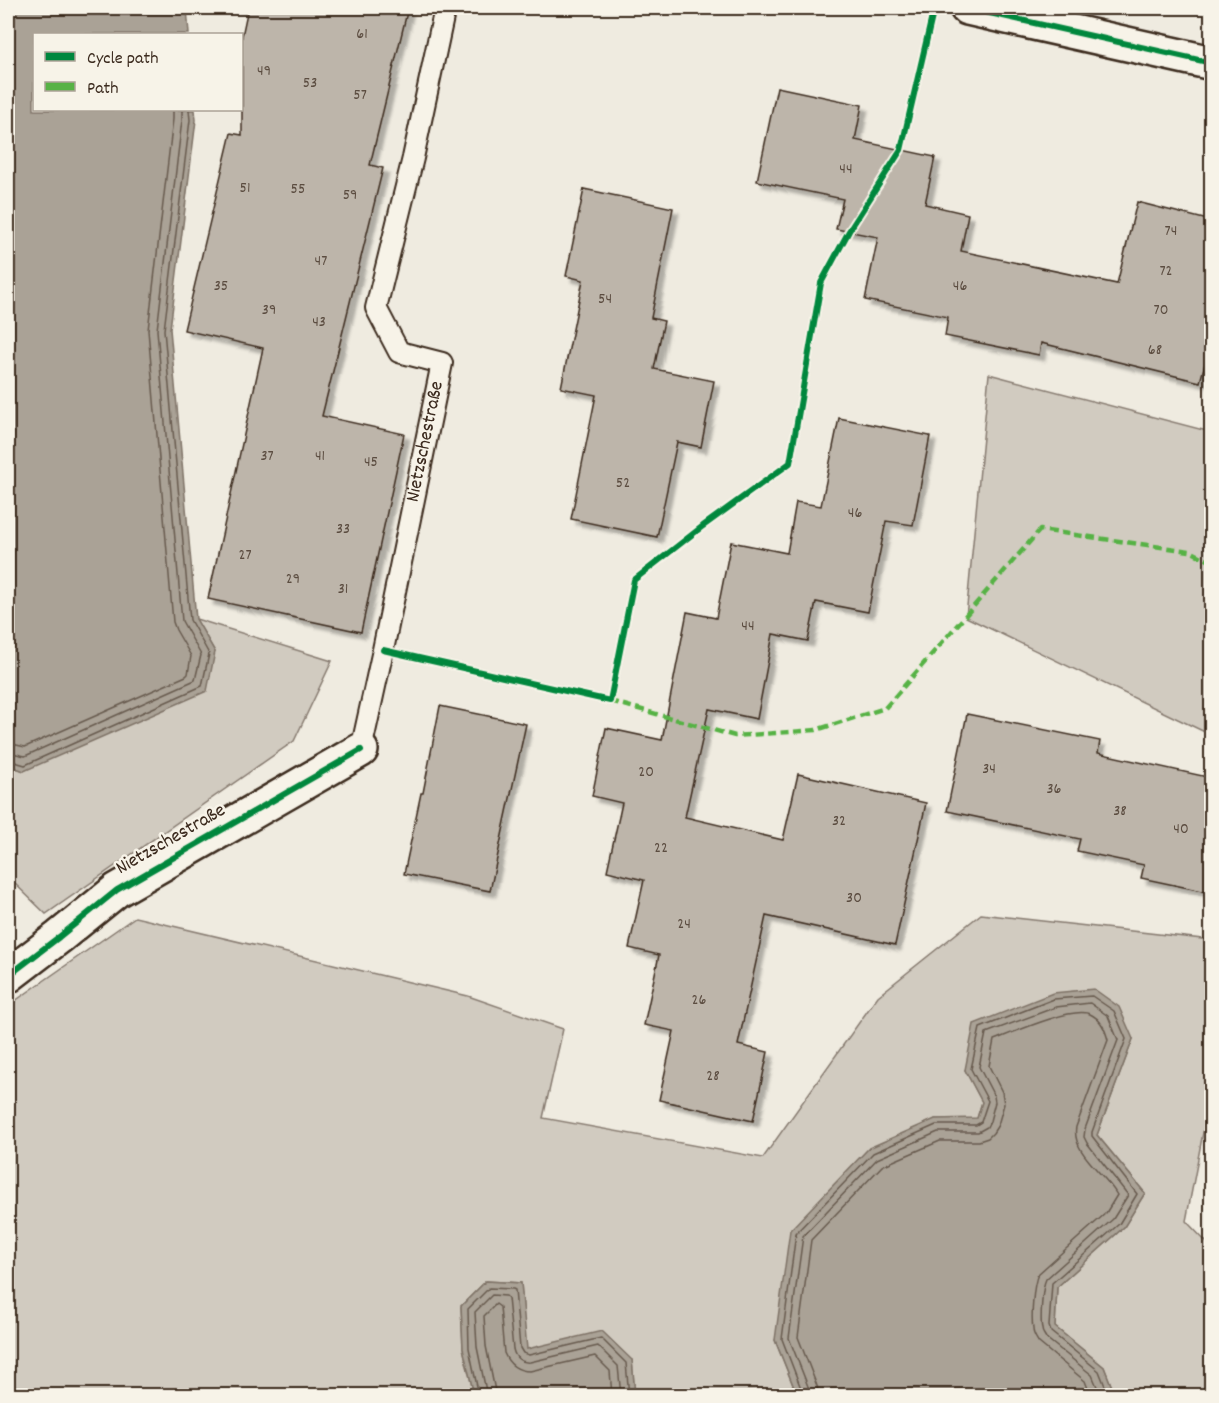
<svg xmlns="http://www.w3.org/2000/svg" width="1219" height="1403" viewBox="0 0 1219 1403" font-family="Dekko,sans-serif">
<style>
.green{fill:#d1cbc0;stroke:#867a6f;stroke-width:1.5}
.water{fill:#aaa296;stroke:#7e7266;stroke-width:1.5}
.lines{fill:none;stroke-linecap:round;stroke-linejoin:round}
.shore{stroke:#675a4e;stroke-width:1.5}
.building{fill:#bdb5aa;stroke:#3b2a1e;stroke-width:1.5;filter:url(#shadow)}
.service-casing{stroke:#3b2a1e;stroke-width:24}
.minor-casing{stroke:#3b2a1e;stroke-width:38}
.service{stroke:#f7f3e8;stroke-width:20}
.minor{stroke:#f7f3e8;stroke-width:33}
.quiet{stroke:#57b245;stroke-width:4.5;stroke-dasharray:9 4.5;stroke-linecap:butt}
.cycleway-casing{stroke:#f7f3e8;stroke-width:10}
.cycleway{stroke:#00873e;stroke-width:6}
.labels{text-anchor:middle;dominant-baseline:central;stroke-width:5;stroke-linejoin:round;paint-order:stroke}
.number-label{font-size:16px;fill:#5c4d41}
.street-label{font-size:20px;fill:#3b2a1e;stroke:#f7f3e8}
</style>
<defs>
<filter id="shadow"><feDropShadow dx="5.5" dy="5.5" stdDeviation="1.5" flood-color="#0004"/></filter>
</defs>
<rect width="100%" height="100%" fill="#efebe0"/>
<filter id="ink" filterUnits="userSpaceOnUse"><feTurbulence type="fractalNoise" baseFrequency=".0167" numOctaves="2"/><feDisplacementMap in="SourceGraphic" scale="12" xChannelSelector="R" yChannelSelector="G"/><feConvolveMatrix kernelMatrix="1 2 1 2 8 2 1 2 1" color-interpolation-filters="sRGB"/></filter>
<g filter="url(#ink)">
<!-- green -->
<path class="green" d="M 989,374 L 1211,432 L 1211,735 L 966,617 Z
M 196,619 L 332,661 L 294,741 L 46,914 L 8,877 L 8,765 L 24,771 L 215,652 Z
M 981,914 L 1211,940 L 1211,1091 L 1186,1221 L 1211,1247 L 1211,1395 L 1115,1395 L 1104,1367 L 1055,1327 L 1057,1287 L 1124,1227 L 1145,1193 L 1097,1135 L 1133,1039 L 965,1070 L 982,1102 L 977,1119 L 935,1119 L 775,1340 L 797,1395 L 635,1395 L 632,1360 L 526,1349 L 521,1283 L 486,1281 L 461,1306 L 463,1348 L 474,1395 L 8,1395 L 8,1011 L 15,1001 L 135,917 L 468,996 L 563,1029 L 543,1118 L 763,1158 L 878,996 Z"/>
<!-- water -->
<path class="water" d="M 8,8 L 187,8 L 189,34 L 34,34 L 34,110 L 195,110 L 196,120 L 170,329 L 196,619 L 215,652 L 207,691 L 24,771 L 8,765 Z
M 1094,989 L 1119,1007 L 1133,1039 L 1097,1135 L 1145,1193 L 1124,1227 L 1057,1287 L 1055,1327 L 1104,1367 L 1115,1395 L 797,1395 L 775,1340 L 790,1230 L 869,1148 L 935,1119 L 977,1118 L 982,1102 L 965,1070 L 974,1024 L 1053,993 Z
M 486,1281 L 521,1283 L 527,1349 L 602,1331 L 632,1360 L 635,1395 L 474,1395 L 463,1348 L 461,1306 Z"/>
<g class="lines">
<!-- shore -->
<path class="shore" d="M 8,743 L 25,747 L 186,676 L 188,674 L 191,656 L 176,630 L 173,622 L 148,330 L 173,119 L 173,110
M 8,752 L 25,756 L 195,680 L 201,655 L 182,621 L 157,330 L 182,120 L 182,110
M 8,760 L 25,765 L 202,686 L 209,654 L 190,620 L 164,330 L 190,120 L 189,110
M 479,1396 L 469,1348 L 468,1309 L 489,1288 L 513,1289 L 515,1290 L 520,1348 L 523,1353 L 529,1355 L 601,1338 L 626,1363 L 629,1396
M 487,1396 L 477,1347 L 475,1312 L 492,1295 L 506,1296 L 508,1298 L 513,1349 C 515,1358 521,1363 530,1362 L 598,1346 L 618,1366 L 621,1396
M 496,1396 L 486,1346 L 484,1316 L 496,1304 L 500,1307 L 504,1353 C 509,1365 517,1371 530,1371 L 595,1356 L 610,1371 L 612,1396
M 802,1396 L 802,1391 L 782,1339 L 796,1233 L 873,1153 L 936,1125 L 976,1125 L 981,1122 L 988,1101 L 971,1069 L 980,1028 L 1054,999 L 1092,996 L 1114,1011 L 1126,1039 L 1092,1132 L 1092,1136 L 1137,1194 L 1119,1224 L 1052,1283 L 1049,1326 L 1051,1332 L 1099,1371 L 1109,1396
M 809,1396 L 809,1389 L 789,1338 L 803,1236 L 877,1159 L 938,1132 L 978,1132 L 987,1127 L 990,1121 L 995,1102 L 994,1096 L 979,1067 L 986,1033 L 1056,1007 L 1090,1003 L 1108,1016 L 1118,1040 L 1085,1129 L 1084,1137 L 1087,1143 L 1128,1195 L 1113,1219 L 1046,1279 C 1042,1287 1040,1320 1042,1329 C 1042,1333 1044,1334 1046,1338 L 1092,1375 L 1101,1396
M 819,1396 L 817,1386 L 798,1337 L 811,1240 L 882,1166 L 940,1141 L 979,1141 L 988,1138 L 993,1133 L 998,1125 L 1004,1104 L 1002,1092 L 989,1066 L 994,1040 C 1012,1033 1073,1006 1090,1014 C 1101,1019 1105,1029 1108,1040 L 1076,1127 C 1071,1153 1106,1174 1117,1195 L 1106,1213 L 1038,1274 C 1033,1285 1031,1317 1033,1329 C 1033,1335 1036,1338 1039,1343 L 1085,1381 L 1091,1396"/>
</g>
<!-- building -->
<path class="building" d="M 248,8 L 408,8 L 370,165 L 383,168 L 322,416 L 404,434 L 361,632 L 208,599 L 263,348 L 184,330 L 231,133 L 242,135 L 242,36 Z
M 777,87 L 862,105 L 855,140 L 935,157 L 925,204 L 968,214 L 961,251 L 1117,284 L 1137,202 L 1212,221 L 1212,338 L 1200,382 L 1041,343 L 1039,355 L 945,336 L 948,317 L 865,300 L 878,237 L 836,229 L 843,199 L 757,181 Z
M 584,189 L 673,208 L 651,318 L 664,321 L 654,369 L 714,381 L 701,447 L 677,442 L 657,537 L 571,519 L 596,395 L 561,388 L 583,280 L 566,276 Z
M 839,418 L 930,436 L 913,525 L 886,521 L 868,612 L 816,602 L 808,641 L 773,634 L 757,719 L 709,709 L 685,817 L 783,840 L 798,774 L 926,803 L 895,945 L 766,916 L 738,1045 L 768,1052 L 753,1121 L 659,1100 L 674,1031 L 644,1025 L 659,955 L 629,948 L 644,880 L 607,871 L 622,803 L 592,796 L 606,728 L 662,740 L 687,612 L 716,618 L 731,542 L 787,553 L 796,502 L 821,506 Z
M 440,706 L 526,724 L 490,891 L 404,874 L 421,793 L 423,793 Z
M 967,714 L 1100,741 L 1098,753 L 1212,778 L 1212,893 L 1141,878 L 1144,865 L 1077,851 L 1080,839 L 947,811 Z"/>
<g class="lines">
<!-- service casing -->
<g class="service-casing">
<g id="service">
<path id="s1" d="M 361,750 L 383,650 L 442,363 L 399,352 L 376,308 L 413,158 L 445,8"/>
</g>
</g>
<!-- minor casing -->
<g class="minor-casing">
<path id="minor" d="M 967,8 L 1212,63
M 8,976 L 59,937 L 117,890 L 361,750"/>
</g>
<!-- service -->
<use href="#service" class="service"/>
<!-- minor -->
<use href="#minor" class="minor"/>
<!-- quiet -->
<path class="quiet" d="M 610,701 L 735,736 L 816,730 L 885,708 L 1040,530 L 1190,551 L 1212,562"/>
<!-- cycleway casing -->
<g class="cycleway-casing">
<path id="cycleway" d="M 967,8 L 1212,63
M 383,650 L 610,701 L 634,580 L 703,526 L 790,463 L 821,283 L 849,231 L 901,150 L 934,8
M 8,976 L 59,937 L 117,890 L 361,750"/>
</g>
<!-- cycleway -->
<use href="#cycleway" class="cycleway"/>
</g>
</g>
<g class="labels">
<!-- number labels -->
<g class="number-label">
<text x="362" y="34">61</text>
<text x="264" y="71">49</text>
<text x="310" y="83">53</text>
<text x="360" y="95">57</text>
<text x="846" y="169">44</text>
<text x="245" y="188">51</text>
<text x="298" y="189">55</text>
<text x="350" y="195">59</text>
<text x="1171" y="231">74</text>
<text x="321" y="261">47</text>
<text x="1166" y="271">72</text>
<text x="221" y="286">35</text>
<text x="960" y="286">46</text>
<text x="605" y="299">54</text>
<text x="269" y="310">39</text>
<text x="1161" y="310">70</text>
<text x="319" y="322">43</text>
<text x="1155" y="350">68</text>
<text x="267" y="456">37</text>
<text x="320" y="456">41</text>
<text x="371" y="462">45</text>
<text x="623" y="483">52</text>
<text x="855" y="513">46</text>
<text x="343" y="529">33</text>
<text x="245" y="555">27</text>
<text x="293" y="579">29</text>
<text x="343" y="589">31</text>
<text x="748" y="626">44</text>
<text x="989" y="769">34</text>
<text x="646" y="772">20</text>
<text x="1054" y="789">36</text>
<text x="1120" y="811">38</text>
<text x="839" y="821">32</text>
<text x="1181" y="829">40</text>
<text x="661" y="848">22</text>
<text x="854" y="898">30</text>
<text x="684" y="924">24</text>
<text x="699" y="1000">26</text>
<text x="713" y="1076">28</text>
</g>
<!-- street labels -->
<g class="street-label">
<text stroke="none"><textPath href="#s1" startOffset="315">Nietzschestraße</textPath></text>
<text transform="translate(171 840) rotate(-30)">Nietzschestraße</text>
</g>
</g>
<!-- margin -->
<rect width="1219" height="1403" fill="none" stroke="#f7f3e8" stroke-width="30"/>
<rect x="15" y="15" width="1189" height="1373" fill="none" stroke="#3b2a1e" stroke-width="2" filter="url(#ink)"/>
<!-- legend -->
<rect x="33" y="33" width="210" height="78" fill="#f7f3e8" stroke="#aca397" stroke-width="1.5"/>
<rect x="45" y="52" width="30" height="9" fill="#00873e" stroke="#aca397" stroke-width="1.5"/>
<text x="87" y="63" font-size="18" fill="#3b2a1e">Cycle path</text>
<rect x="45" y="82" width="30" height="9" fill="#57b245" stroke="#aca397" stroke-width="1.5"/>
<text x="87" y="93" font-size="18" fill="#3b2a1e">Path</text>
</svg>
